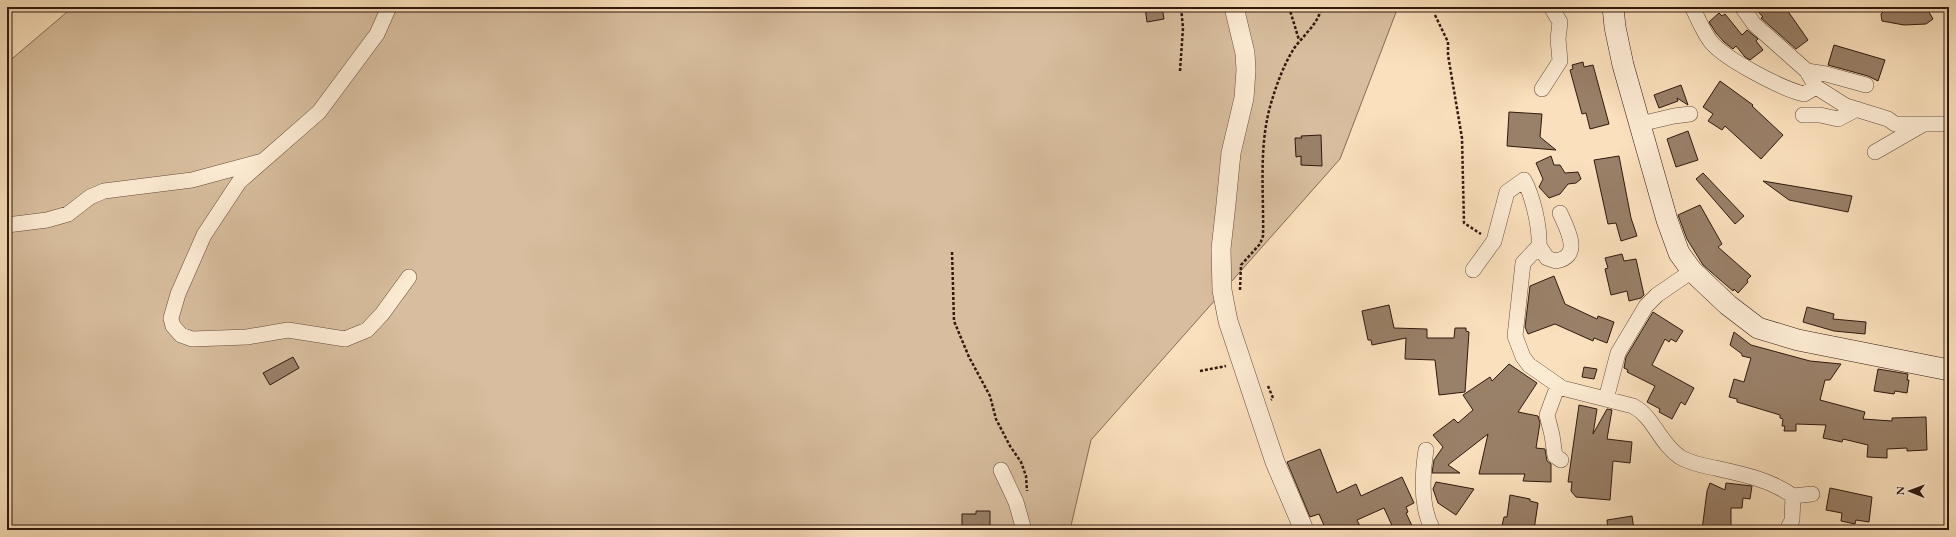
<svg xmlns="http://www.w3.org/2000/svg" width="1956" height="537" viewBox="0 0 1956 537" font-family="'EB Garamond',serif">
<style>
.green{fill:#d8be9e;stroke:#846c56}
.building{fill:#998068;stroke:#30190e}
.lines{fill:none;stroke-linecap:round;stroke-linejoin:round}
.minor-casing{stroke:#624b3a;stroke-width:16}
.tertiary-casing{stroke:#624b3a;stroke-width:20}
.secondary-casing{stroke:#30190e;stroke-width:22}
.path{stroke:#30190e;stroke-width:2.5;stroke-dasharray:3 2;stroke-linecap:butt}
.minor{stroke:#fcebd3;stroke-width:15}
.tertiary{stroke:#fcebd3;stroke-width:19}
.secondary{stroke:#fcebd3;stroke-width:21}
</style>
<rect width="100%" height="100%" fill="#fae0bc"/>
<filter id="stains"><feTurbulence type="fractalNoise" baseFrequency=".005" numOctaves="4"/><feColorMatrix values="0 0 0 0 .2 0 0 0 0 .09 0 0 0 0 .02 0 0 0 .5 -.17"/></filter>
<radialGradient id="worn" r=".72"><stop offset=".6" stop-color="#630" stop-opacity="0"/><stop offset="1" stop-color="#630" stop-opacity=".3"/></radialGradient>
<!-- green -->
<path class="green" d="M 73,7 L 1398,7 L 1340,159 L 1091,440 L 1070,530 L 7,530 L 7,63 Z"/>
<!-- building -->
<path class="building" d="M 1145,7 L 1162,7 L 1164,19 L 1147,22 Z
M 1754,7 L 1785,7 L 1808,40 L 1796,49 L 1761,18 L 1763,17 Z
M 1900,7 L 1926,7 L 1933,19 L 1926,24 L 1904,25 L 1882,21 L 1881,14 L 1884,11 L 1888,9 L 1898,9 Z
M 1719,13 L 1722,16 L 1725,14 L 1742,35 L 1747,30 L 1758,39 L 1756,41 L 1763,50 L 1750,60 L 1745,57 L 1736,46 L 1733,49 L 1724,42 L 1716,33 L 1709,22 Z
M 1834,45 L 1885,60 L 1878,81 L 1868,76 L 1828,65 Z
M 1583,62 L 1584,67 L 1593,65 L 1609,124 L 1590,129 L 1586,113 L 1582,114 L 1570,70 L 1573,69 L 1572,65 Z
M 1720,81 L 1753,105 L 1752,106 L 1783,135 L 1761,159 L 1725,126 L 1722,130 L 1708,121 L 1713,114 L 1703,107 Z
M 1681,85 L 1688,105 L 1677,98 L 1678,101 L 1659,108 L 1654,95 Z
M 1509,112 L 1542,114 L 1540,137 L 1556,150 L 1507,146 Z
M 1688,131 L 1698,160 L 1676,167 L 1667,139 Z
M 1321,135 L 1322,166 L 1301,165 L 1301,156 L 1296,157 L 1295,138 L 1302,138 L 1301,136 Z
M 1551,156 L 1554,165 L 1560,165 L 1565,173 L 1578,172 L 1581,179 L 1576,183 L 1568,184 L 1560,194 L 1549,198 L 1539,187 L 1543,179 L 1536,163 Z
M 1619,156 L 1631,218 L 1637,236 L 1621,241 L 1616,223 L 1608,224 L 1594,160 Z
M 1703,173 L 1744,216 L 1735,224 L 1696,179 Z
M 1763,181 L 1852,196 L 1848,212 L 1789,200 Z
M 1700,205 L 1722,244 L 1718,247 L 1751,276 L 1747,280 L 1748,282 L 1738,293 L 1734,289 L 1733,291 L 1703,265 L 1687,239 L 1678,215 Z
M 1622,254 L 1624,261 L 1636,259 L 1644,295 L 1641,298 L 1629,301 L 1627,291 L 1611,295 L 1605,269 L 1608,268 L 1605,258 Z
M 1554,276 L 1565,304 L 1597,319 L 1598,316 L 1614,322 L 1607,343 L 1594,338 L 1593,341 L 1555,324 L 1528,334 L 1525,327 L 1530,286 Z
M 1389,305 L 1394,328 L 1427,329 L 1427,338 L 1454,338 L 1455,328 L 1466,328 L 1466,331 L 1469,332 L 1465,392 L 1439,395 L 1435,360 L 1405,359 L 1406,338 L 1372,345 L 1371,340 L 1368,340 L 1362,311 Z
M 1807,307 L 1834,314 L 1833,319 L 1866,322 L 1865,334 L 1834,331 L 1803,322 Z
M 1653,312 L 1683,331 L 1676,342 L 1671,339 L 1669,342 L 1665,339 L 1652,365 L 1694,388 L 1685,405 L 1681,402 L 1672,419 L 1659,412 L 1660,409 L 1647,402 L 1655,386 L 1627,372 L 1628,370 L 1624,368 L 1626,357 Z
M 1734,332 L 1751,345 L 1810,361 L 1841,364 L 1830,380 L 1825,380 L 1820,400 L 1865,412 L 1863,419 L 1892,421 L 1892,418 L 1926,417 L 1927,450 L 1907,451 L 1907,448 L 1887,449 L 1887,458 L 1867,457 L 1868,445 L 1843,439 L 1842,442 L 1823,438 L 1826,425 L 1796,424 L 1796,431 L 1784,431 L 1785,426 L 1782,426 L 1783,419 L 1780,418 L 1780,415 L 1737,402 L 1737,399 L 1729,397 L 1734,379 L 1744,382 L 1751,358 L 1742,356 L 1742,354 L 1730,345 Z
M 293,357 L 299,368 L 270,385 L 263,373 Z
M 1509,364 L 1537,383 L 1518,412 L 1538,416 L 1540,423 L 1536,448 L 1545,449 L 1547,461 L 1551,464 L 1551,482 L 1523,481 L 1525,474 L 1479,474 L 1488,434 L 1448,465 L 1460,473 L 1432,473 L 1434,460 L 1443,447 L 1433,435 L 1454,419 L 1458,423 L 1473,410 L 1463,395 L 1490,377 L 1492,381 Z
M 1584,367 L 1597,369 L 1594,379 L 1582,377 Z
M 1878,369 L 1908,374 L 1907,380 L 1909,380 L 1907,393 L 1895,391 L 1894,394 L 1874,391 Z
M 1579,405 L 1597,409 L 1593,434 L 1607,409 L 1612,410 L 1607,439 L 1632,442 L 1630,463 L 1613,461 L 1610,500 L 1576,497 L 1571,491 L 1572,482 L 1568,482 Z
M 1320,449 L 1337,493 L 1356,484 L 1361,496 L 1402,477 L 1414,503 L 1406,507 L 1408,512 L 1406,513 L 1414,530 L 1394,530 L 1384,508 L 1357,520 L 1362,530 L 1326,530 L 1319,514 L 1310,517 L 1287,462 Z
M 1436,482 L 1474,489 L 1456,515 L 1438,503 L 1433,489 Z
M 1710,483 L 1725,490 L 1726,483 L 1752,486 L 1750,499 L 1743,498 L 1742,508 L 1731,508 L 1731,530 L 1702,530 L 1707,491 Z
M 1830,488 L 1872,497 L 1869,522 L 1856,520 L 1855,524 L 1841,521 L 1842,513 L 1826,510 Z
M 1510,495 L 1530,499 L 1530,501 L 1538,503 L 1534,530 L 1501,530 L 1504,517 L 1507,517 Z
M 976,511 L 990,511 L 990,530 L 966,530 L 966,527 L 962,527 L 962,514 L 976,514 Z
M 1632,516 L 1634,530 L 1608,530 L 1607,520 Z"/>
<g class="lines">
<!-- minor casing -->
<g class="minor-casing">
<path id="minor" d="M 389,7 L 377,34 L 319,112 L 239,182 L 204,235 L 178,294 L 171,318 L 173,326 L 181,335 L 192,339 L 247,337 L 288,330 L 345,339 L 367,330 L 382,314 L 409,277
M 1692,7 C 1698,18 1703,32 1711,42 C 1725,59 1782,89 1804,94 L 1816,87
M 1742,7 L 1754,24 L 1807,71 L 1816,87 L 1846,106 L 1888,119 L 1895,124 L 1949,124
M 1807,71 L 1826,74 L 1866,85
M 1542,89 L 1560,61 L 1558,39 L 1560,22 L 1551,7
M 1803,115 L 1820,115 L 1838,119 L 1857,109
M 1640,124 L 1674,116 L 1690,114
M 1875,152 L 1922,125
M 7,225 L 47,220 L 68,214 L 90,197 L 104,191 L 192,180 L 259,162
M 1539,246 L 1547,258 L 1556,261 C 1583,256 1567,229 1560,213
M 1473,270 L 1494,241 L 1507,192 L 1524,180 C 1533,197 1540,227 1539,246 L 1523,263 L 1515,336 L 1523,357 L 1529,365 L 1562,388 L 1633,406 C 1654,417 1660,444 1680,457 C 1690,463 1704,466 1715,468 C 1742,474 1771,480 1793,496 L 1792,520 L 1787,530
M 1558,385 L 1547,415 L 1552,435 L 1555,456 L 1561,460
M 1606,399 L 1618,353 L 1646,306 L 1657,295 L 1692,271
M 1426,450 C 1422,476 1420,507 1433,530
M 1001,470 L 1016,502 L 1024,530
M 1793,496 L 1812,494"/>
</g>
<!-- tertiary casing -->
<g class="tertiary-casing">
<path id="tertiary" d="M 1234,7 L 1245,53 L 1246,70 L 1244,98 L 1231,153 L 1226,204 L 1221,249 L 1222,290 L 1228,321 L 1275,462 L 1304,530"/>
</g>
<!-- secondary casing -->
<g class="secondary-casing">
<path id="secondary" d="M 1613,7 L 1615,27 L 1623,65 L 1667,220 L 1679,253 L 1692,271 L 1728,305 L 1758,328 L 1798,340 L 1949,370"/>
</g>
<!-- path -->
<path class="path" d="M 1289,7 L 1299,40
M 1435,15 L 1448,42 L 1448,55 L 1462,138 L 1464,223 L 1481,234
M 1180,71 L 1183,28 L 1181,7
M 952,252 L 954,321 L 969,357 L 990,396 L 996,419 L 1010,446 L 1021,462 L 1026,476 L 1027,491
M 1240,290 L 1241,265 L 1260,244 L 1263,236 C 1264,191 1258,144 1272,100 C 1277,83 1284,65 1293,50 C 1301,37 1320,23 1321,7
M 1200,371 L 1226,366
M 1268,386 L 1273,398 L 1271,400"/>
<!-- minor -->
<use href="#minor" class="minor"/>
<!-- tertiary -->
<use href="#tertiary" class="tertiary"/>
<!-- secondary -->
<use href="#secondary" class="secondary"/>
</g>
<!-- margin -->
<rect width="1956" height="537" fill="none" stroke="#fae0bc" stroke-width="24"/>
<rect x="8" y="8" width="1940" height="521" fill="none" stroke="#30190e" stroke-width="2"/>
<rect x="12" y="12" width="1932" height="513" fill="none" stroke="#30190e"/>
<!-- north arrow -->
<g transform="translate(1910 491) rotate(271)" stroke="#fcebd3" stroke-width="3" paint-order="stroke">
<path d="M0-3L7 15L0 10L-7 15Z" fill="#30190e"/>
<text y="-6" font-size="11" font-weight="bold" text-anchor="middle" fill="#30190e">N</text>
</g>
<rect width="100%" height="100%" filter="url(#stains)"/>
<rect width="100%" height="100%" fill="url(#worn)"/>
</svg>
